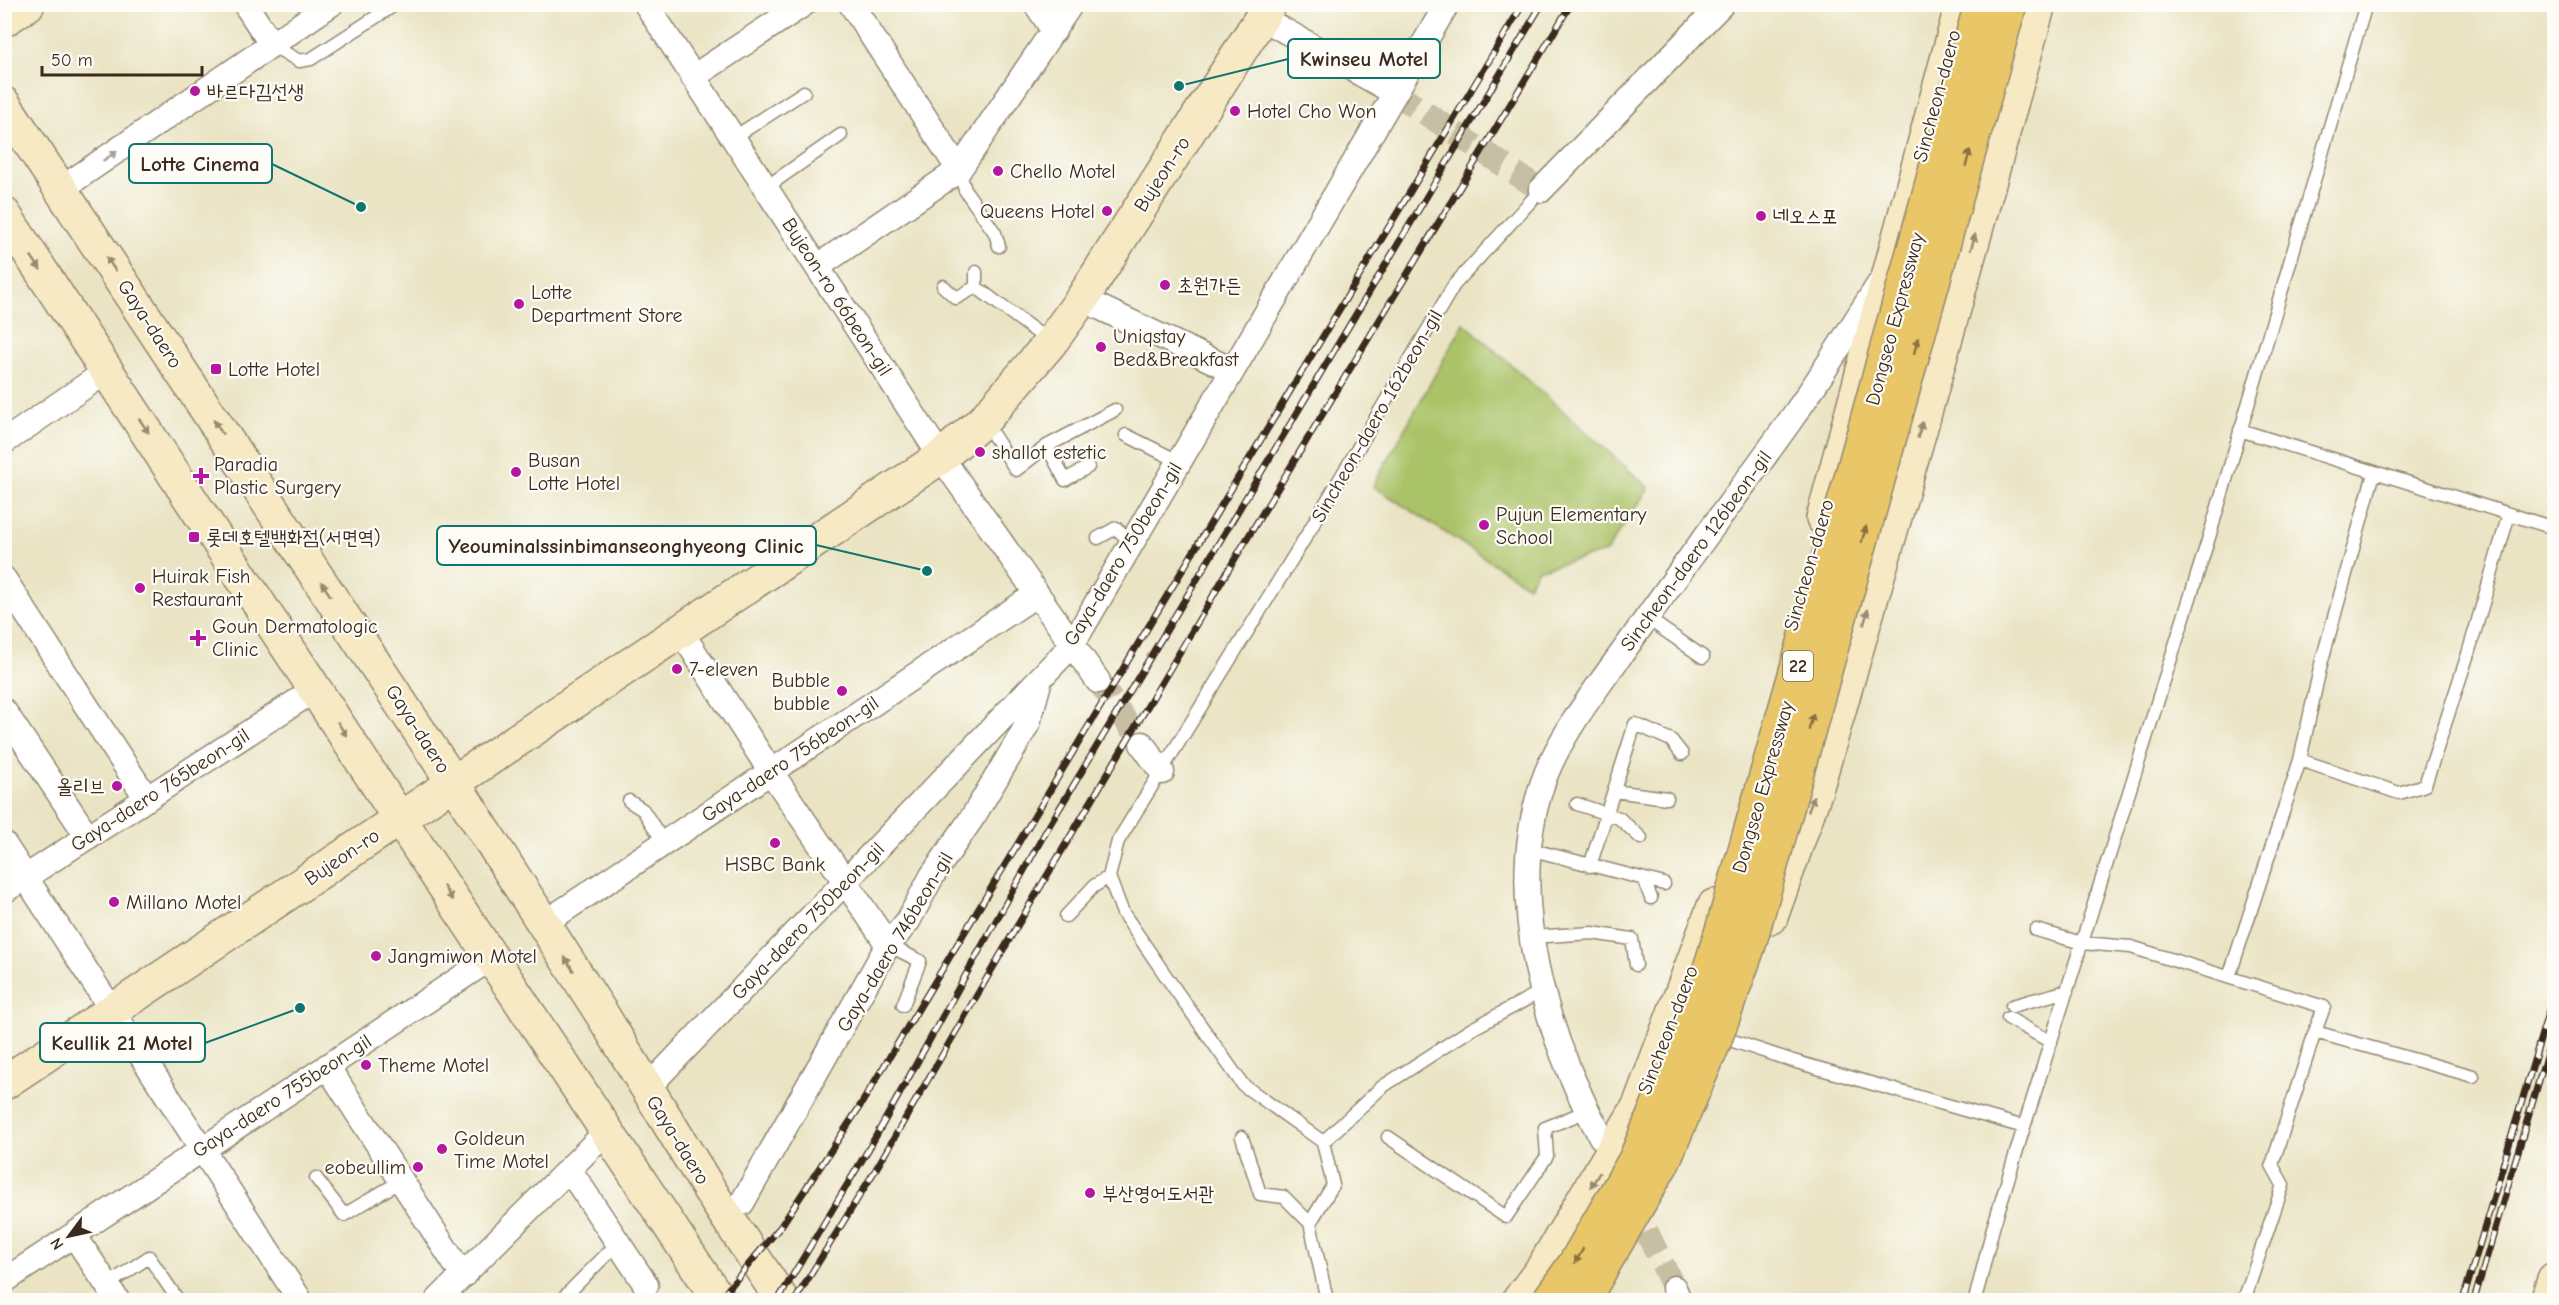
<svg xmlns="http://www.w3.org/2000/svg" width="2559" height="1305" viewBox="0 0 2559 1305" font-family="'Comic Neue','Poor Story',sans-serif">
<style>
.green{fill:#abc368;stroke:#737643;stroke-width:1.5}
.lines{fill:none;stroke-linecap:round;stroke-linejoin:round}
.street-tunnel{stroke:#c7bfa3;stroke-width:24;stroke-dasharray:24 12;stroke-linecap:butt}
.lane-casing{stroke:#928771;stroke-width:15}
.street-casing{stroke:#928771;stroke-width:27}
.secondary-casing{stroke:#928771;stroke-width:36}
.lane{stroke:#fff;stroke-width:12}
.street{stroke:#fff;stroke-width:24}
.secondary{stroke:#f6e9c3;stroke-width:33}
.rail-casing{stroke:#3b2a1e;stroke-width:7}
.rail{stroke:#fdfcf7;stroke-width:4.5;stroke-dasharray:14;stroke-linecap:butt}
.highway-bridge-casing{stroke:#928771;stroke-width:36;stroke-linecap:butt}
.highway-bridge{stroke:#e9c769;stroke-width:33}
.oneway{fill:#a79f9a}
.oneway2{fill:#897140}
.oneway3{fill:#988a70}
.poi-dot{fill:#b5179e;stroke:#fdfcf7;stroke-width:2}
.labels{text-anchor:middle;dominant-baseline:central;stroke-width:4.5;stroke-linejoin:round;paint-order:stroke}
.shield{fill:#fdfcf7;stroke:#75695f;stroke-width:1.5}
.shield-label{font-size:18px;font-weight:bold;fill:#3b2a1e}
.poi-label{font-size:20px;fill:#3b2a1e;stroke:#fdfcf7;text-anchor:start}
.street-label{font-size:20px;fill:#3b2a1e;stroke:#fdfcf7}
.leader{fill:none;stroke:#0f766e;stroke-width:2}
.callout-dot{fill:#0f766e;stroke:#fdfcf7;stroke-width:2}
.callout{fill:#fdfcf7;stroke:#0f766e;stroke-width:2}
.callout-label{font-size:21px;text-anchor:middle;font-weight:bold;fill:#3b2a1e}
</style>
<rect width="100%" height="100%" fill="#fdfcf7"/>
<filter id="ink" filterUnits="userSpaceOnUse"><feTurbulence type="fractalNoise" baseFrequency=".0167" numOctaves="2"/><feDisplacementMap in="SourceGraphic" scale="12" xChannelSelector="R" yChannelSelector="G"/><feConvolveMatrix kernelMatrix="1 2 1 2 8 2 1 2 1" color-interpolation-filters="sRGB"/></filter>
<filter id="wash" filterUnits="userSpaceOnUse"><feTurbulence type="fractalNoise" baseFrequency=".008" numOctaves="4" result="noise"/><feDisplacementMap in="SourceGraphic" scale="24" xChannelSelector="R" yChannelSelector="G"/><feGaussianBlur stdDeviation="1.35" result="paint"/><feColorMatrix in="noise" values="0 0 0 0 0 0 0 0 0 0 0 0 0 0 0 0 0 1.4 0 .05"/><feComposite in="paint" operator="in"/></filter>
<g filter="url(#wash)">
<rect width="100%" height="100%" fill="#eae4c4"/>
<!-- green -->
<path class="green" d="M 1464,323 L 1649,488 L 1606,552 L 1537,570 L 1528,586 L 1373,486 Z"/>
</g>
<g filter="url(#ink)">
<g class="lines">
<!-- street-tunnel -->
<path class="street-tunnel" d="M 1395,93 L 1541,190
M 1098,681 L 1142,744
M 1631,1199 L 1674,1288"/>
<!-- lane casing -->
<g class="lane-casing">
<path id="lane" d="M 272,45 L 299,61 L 311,59 L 396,4
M 733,138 L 804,92
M 959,170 L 965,190 L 995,233 L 999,246
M 765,188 L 841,135
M 943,286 L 956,298 L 976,287 L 1050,342
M 976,287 L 976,272
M 984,421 L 1016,470 L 1047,446 L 1115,410
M 2240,430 L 2554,528
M 1126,435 L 1178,461
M 1047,446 L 1065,480 L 1088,467
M 1098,538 L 1116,528 L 1131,542
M 1647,618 L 1703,657
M 2300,760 L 2399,793 L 2425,785 L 2468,654 L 2509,514
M 1614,791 L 1667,798
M 629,801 L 643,810 L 664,843
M 1577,804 L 1619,818 L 1641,838
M 1529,849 L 1664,884
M 1590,866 L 1635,724 L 1671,740 L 1682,754
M 1644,880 L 1651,898
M 1066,916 L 1094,886 L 1109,877
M 2036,930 L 2082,943 L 2131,947 L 2324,1007 L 2315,1032
M 1532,937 L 1592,933 L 1632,939 L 1636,965
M 888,945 L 920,961 L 903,1005
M 2229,977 L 2300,760 L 2321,664 L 2374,473
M 2012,1006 L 2067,991
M 2008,1018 L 2051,1042
M 1727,1039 L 1793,1061 L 2024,1127
M 1242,1137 L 1260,1194 L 1284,1197 L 1310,1223
M 1388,1137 L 1506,1217 L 1547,1156 L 1545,1128 L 1587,1111
M 1323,1142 L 1243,1085 L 1170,982 L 1123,913 L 1109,877 L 1118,841 L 1308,533 L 1454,285 L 1541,190
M 316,1178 L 344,1215 L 401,1181
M 107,1285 L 149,1257 L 178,1300
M 561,1300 L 618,1243
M 635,1300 L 646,1285
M 1327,1300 L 1310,1223 L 1333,1185 L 1323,1142 L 1382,1087 L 1470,1030 L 1542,991
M 1975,1300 L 1993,1228 L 2024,1127 L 2210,534 L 2366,4
M 2244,1300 L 2283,1185 L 2272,1165 L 2315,1032 L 2473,1076"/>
</g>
<!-- street casing -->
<g class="street-casing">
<path id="street" d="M 245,4 L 272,45
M 646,4 L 941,457 L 1098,681
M 851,4 L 959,170
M 1036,4 L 1054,31
M 1262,18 L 1395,93
M 693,77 L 804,4
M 61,189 L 331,4
M 1541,190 L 1722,4
M 817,267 L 959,170 L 1071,4
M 1082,299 L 1232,370
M 4,442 L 107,371
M 4,579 L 147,799
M 680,630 L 771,772 L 888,945
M 4,711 L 88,837
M 1142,744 L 1162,772
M 4,844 L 300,1300
M 4,891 L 316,689
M 543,924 L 1037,594
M 327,1066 L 463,1276
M 653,1082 L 1072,645 L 1447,4
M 1601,1137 C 1546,1036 1504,899 1542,785 C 1559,733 1605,678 1637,632 C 1687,560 1741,490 1792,418 C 1823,375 1850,328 1880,283
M 569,1169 L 646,1285
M 742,1203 L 888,945 L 908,921 L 932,876 L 974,815 L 1014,748 L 1028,723 L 1039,683
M 74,1235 L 117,1300
M 4,1281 L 491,958
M 1674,1288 L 1679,1300
M 438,1300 L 606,1132"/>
</g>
<!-- secondary casing -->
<g class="secondary-casing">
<path id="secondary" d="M 4,20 L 28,4
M 4,104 L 453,782 L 603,1016 L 717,1202 L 782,1300
M 4,214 L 424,856 L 719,1300
M 1823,518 L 1962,4
M 1771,917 L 1816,790 L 1919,434 L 2039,4
M 4,1083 L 941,457 L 984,420 L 1051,342 L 1082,299 L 1270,4
M 1519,1300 L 1543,1268 L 1639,1106 L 1714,906
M 2547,1300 L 2554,1279"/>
</g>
<!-- lane -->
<use href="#lane" class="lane"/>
<!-- street -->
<use href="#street" class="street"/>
<!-- secondary -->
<use href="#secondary" class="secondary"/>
<!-- rail casing -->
<g class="rail-casing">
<path id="rail" d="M 719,1300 L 781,1226 L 857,1111 L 1523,4
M 778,1300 L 871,1145 L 1046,831 L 1542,4
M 795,1300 L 876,1169 L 1016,928 L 1239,552 L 1571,4
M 2463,1300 L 2554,993
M 2474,1300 L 2554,1030"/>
</g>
<!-- rail -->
<use href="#rail" class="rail"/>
<!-- highway-bridge casing -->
<g class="highway-bridge-casing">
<path id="highway-bridge" d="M 1549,1300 L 1574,1265 L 1635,1160 L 1694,1019 L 1723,927 L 1855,464 L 1981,4
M 1583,1300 L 1663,1162 L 1713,1045 L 1749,945 L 2010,4"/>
</g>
<!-- highway-bridge -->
<use href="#highway-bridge" class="highway-bridge"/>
</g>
<!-- one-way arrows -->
<defs><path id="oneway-solid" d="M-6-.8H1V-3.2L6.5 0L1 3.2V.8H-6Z" transform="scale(1.5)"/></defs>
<use class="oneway" href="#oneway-solid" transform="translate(110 156) rotate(-34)"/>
<g class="oneway2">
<use href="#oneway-solid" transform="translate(1968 158) rotate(-75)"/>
<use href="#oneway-solid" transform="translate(1916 346) rotate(-75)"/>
<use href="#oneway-solid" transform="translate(1864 534) rotate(-74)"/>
<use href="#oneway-solid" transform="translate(1811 722) rotate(-74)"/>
<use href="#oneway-solid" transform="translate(1579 1256) rotate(120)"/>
</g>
<g class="oneway3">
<use href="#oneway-solid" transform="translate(1973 242) rotate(-74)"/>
<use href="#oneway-solid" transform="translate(36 263) rotate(56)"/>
<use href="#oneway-solid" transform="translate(111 264) rotate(-123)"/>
<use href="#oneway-solid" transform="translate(144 426) rotate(56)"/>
<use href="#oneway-solid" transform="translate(218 427) rotate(-123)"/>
<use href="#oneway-solid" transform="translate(1920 430) rotate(-74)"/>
<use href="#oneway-solid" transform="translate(326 589) rotate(-123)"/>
<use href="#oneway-solid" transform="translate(1866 617) rotate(-74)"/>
<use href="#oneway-solid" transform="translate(342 729) rotate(57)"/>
<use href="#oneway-solid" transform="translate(1811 804) rotate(-70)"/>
<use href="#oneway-solid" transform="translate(448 893) rotate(57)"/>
<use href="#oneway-solid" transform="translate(569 964) rotate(-123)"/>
<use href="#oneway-solid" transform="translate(1595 1180) rotate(121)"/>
</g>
</g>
<!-- markers -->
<g class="poi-dot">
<circle cx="195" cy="91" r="6"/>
<circle cx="1235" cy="111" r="6"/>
<circle cx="998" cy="171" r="6"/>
<circle cx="1107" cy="211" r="6"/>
<circle cx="1761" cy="216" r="6"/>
<circle cx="1165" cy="285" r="6"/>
<circle cx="519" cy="304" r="6"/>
<circle cx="1101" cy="347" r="6"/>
<rect x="210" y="363" width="12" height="12" rx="3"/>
<circle cx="980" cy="452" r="6"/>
<circle cx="516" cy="472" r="6"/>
<path d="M198 467h6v6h6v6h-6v6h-6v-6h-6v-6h6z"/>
<circle cx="1484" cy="525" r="6"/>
<rect x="188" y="531" width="12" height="12" rx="3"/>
<circle cx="140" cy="588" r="6"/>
<path d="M195 629h6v6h6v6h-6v6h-6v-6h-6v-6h6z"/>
<circle cx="677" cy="669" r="6"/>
<circle cx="842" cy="691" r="6"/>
<circle cx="117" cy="786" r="6"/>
<circle cx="775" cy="843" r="6"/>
<circle cx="114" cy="902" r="6"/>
<circle cx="376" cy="956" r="6"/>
<circle cx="366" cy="1065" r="6"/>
<circle cx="442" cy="1149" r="6"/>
<circle cx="418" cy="1167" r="6"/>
<circle cx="1090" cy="1193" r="6"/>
</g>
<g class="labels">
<!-- shield labels -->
<rect class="shield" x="1783" y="651" width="30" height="30" rx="4.5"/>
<g class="shield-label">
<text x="1798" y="666">22</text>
</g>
<!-- poi labels -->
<g class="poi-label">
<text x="207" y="91">바르다김선생</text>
<text x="1247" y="111">Hotel Cho Won</text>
<text x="1010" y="171">Chello Motel</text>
<text x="1095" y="211" text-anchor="end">Queens Hotel</text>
<text x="1773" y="216">네오스포</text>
<text x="1177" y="285">초원가든</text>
<text x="531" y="292">Lotte<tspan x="531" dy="23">Department Store</tspan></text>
<text x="1113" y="336">Uniqstay<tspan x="1113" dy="23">Bed&amp;Breakfast</tspan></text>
<text x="228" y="369">Lotte Hotel</text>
<text x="992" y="452">shallot estetic</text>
<text x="528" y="460">Busan<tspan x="528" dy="23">Lotte Hotel</tspan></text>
<text x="214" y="464">Paradia<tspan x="214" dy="23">Plastic Surgery</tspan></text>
<text x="1496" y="514">Pujun Elementary<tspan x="1496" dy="23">School</tspan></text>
<text x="206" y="537">롯데호텔백화점(서면역)</text>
<text x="152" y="576">Huirak Fish<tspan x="152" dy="23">Restaurant</tspan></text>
<text x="212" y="626">Goun Dermatologic<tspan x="212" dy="23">Clinic</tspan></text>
<text x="689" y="669">7-eleven</text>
<text x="830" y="680" text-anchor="end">Bubble<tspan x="830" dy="23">bubble</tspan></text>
<text x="105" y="786" text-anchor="end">올리브</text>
<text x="775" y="864" text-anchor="middle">HSBC Bank</text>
<text x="126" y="902">Millano Motel</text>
<text x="388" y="956">Jangmiwon Motel</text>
<text x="378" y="1065">Theme Motel</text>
<text x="454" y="1138">Goldeun<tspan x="454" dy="23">Time Motel</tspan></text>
<text x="406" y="1167" text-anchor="end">eobeullim</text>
<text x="1102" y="1193">부산영어도서관</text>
</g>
<!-- street labels -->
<g class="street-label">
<text transform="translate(1937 96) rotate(-75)">Sincheon-daero</text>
<text transform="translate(1162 174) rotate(-57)">Bujeon-ro</text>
<text transform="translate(837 297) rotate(57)">Bujeon-ro 66beon-gil</text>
<text transform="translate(1895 319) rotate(-75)">Dongseo Expressway</text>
<text transform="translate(150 324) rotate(57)">Gaya-daero</text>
<text transform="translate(1377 416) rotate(-60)">Sincheon-daero 162beon-gil</text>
<text transform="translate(1696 551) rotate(-54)">Sincheon-daero 126beon-gil</text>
<text transform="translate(1123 554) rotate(-59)">Gaya-daero 750beon-gil</text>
<text transform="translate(1809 565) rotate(-74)">Sincheon-daero</text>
<text transform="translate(418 729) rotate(57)">Gaya-daero</text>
<text transform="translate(790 759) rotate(-34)">Gaya-daero 756beon-gil</text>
<text transform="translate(1763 787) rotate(-74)">Dongseo Expressway</text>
<text transform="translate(160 790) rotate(-33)">Gaya-daero 765beon-gil</text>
<text transform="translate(342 857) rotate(-34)">Bujeon-ro</text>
<text transform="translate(808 921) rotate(-46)">Gaya-daero 750beon-gil</text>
<text transform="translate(895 942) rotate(-59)">Gaya-daero 746beon-gil</text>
<text transform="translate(1668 1030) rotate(-69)">Sincheon-daero</text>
<text transform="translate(282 1096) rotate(-33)">Gaya-daero 755beon-gil</text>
<text transform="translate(678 1140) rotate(58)">Gaya-daero</text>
</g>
</g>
<!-- callouts -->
<path class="leader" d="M1179 86L1288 59M361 207L272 164M927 571L816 545M300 1008L205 1043"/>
<g class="callout-dot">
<circle cx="1179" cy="86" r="6"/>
<circle cx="361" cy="207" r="6"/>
<circle cx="927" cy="571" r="6"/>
<circle cx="300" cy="1008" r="6"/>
</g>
<g class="callout">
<rect x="1288" y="39" width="152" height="39" rx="6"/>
<rect x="129" y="144" width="143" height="39" rx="6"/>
<rect x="437" y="526" width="379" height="39" rx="6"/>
<rect x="40" y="1023" width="165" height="39" rx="6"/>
</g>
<g class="callout-label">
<text x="1364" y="66">Kwinseu Motel</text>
<text x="200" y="171">Lotte Cinema</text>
<text x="626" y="553">Yeouminalssinbimanseonghyeong Clinic</text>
<text x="122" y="1050">Keullik 21 Motel</text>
</g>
<!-- margin -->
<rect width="2559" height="1305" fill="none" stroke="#fdfcf7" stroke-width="24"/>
<!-- north arrow -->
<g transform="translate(69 1236) rotate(237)" stroke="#fdfcf7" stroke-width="4.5" paint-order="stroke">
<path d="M0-4.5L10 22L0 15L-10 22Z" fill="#3b2a1e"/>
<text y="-9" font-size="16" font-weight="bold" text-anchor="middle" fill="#3b2a1e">N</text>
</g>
<!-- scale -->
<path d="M42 66v9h160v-9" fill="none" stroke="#3b2a1e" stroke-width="3"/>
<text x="51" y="66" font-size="18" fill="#3b2a1e" stroke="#fdfcf7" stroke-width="4.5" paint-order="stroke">50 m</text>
</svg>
